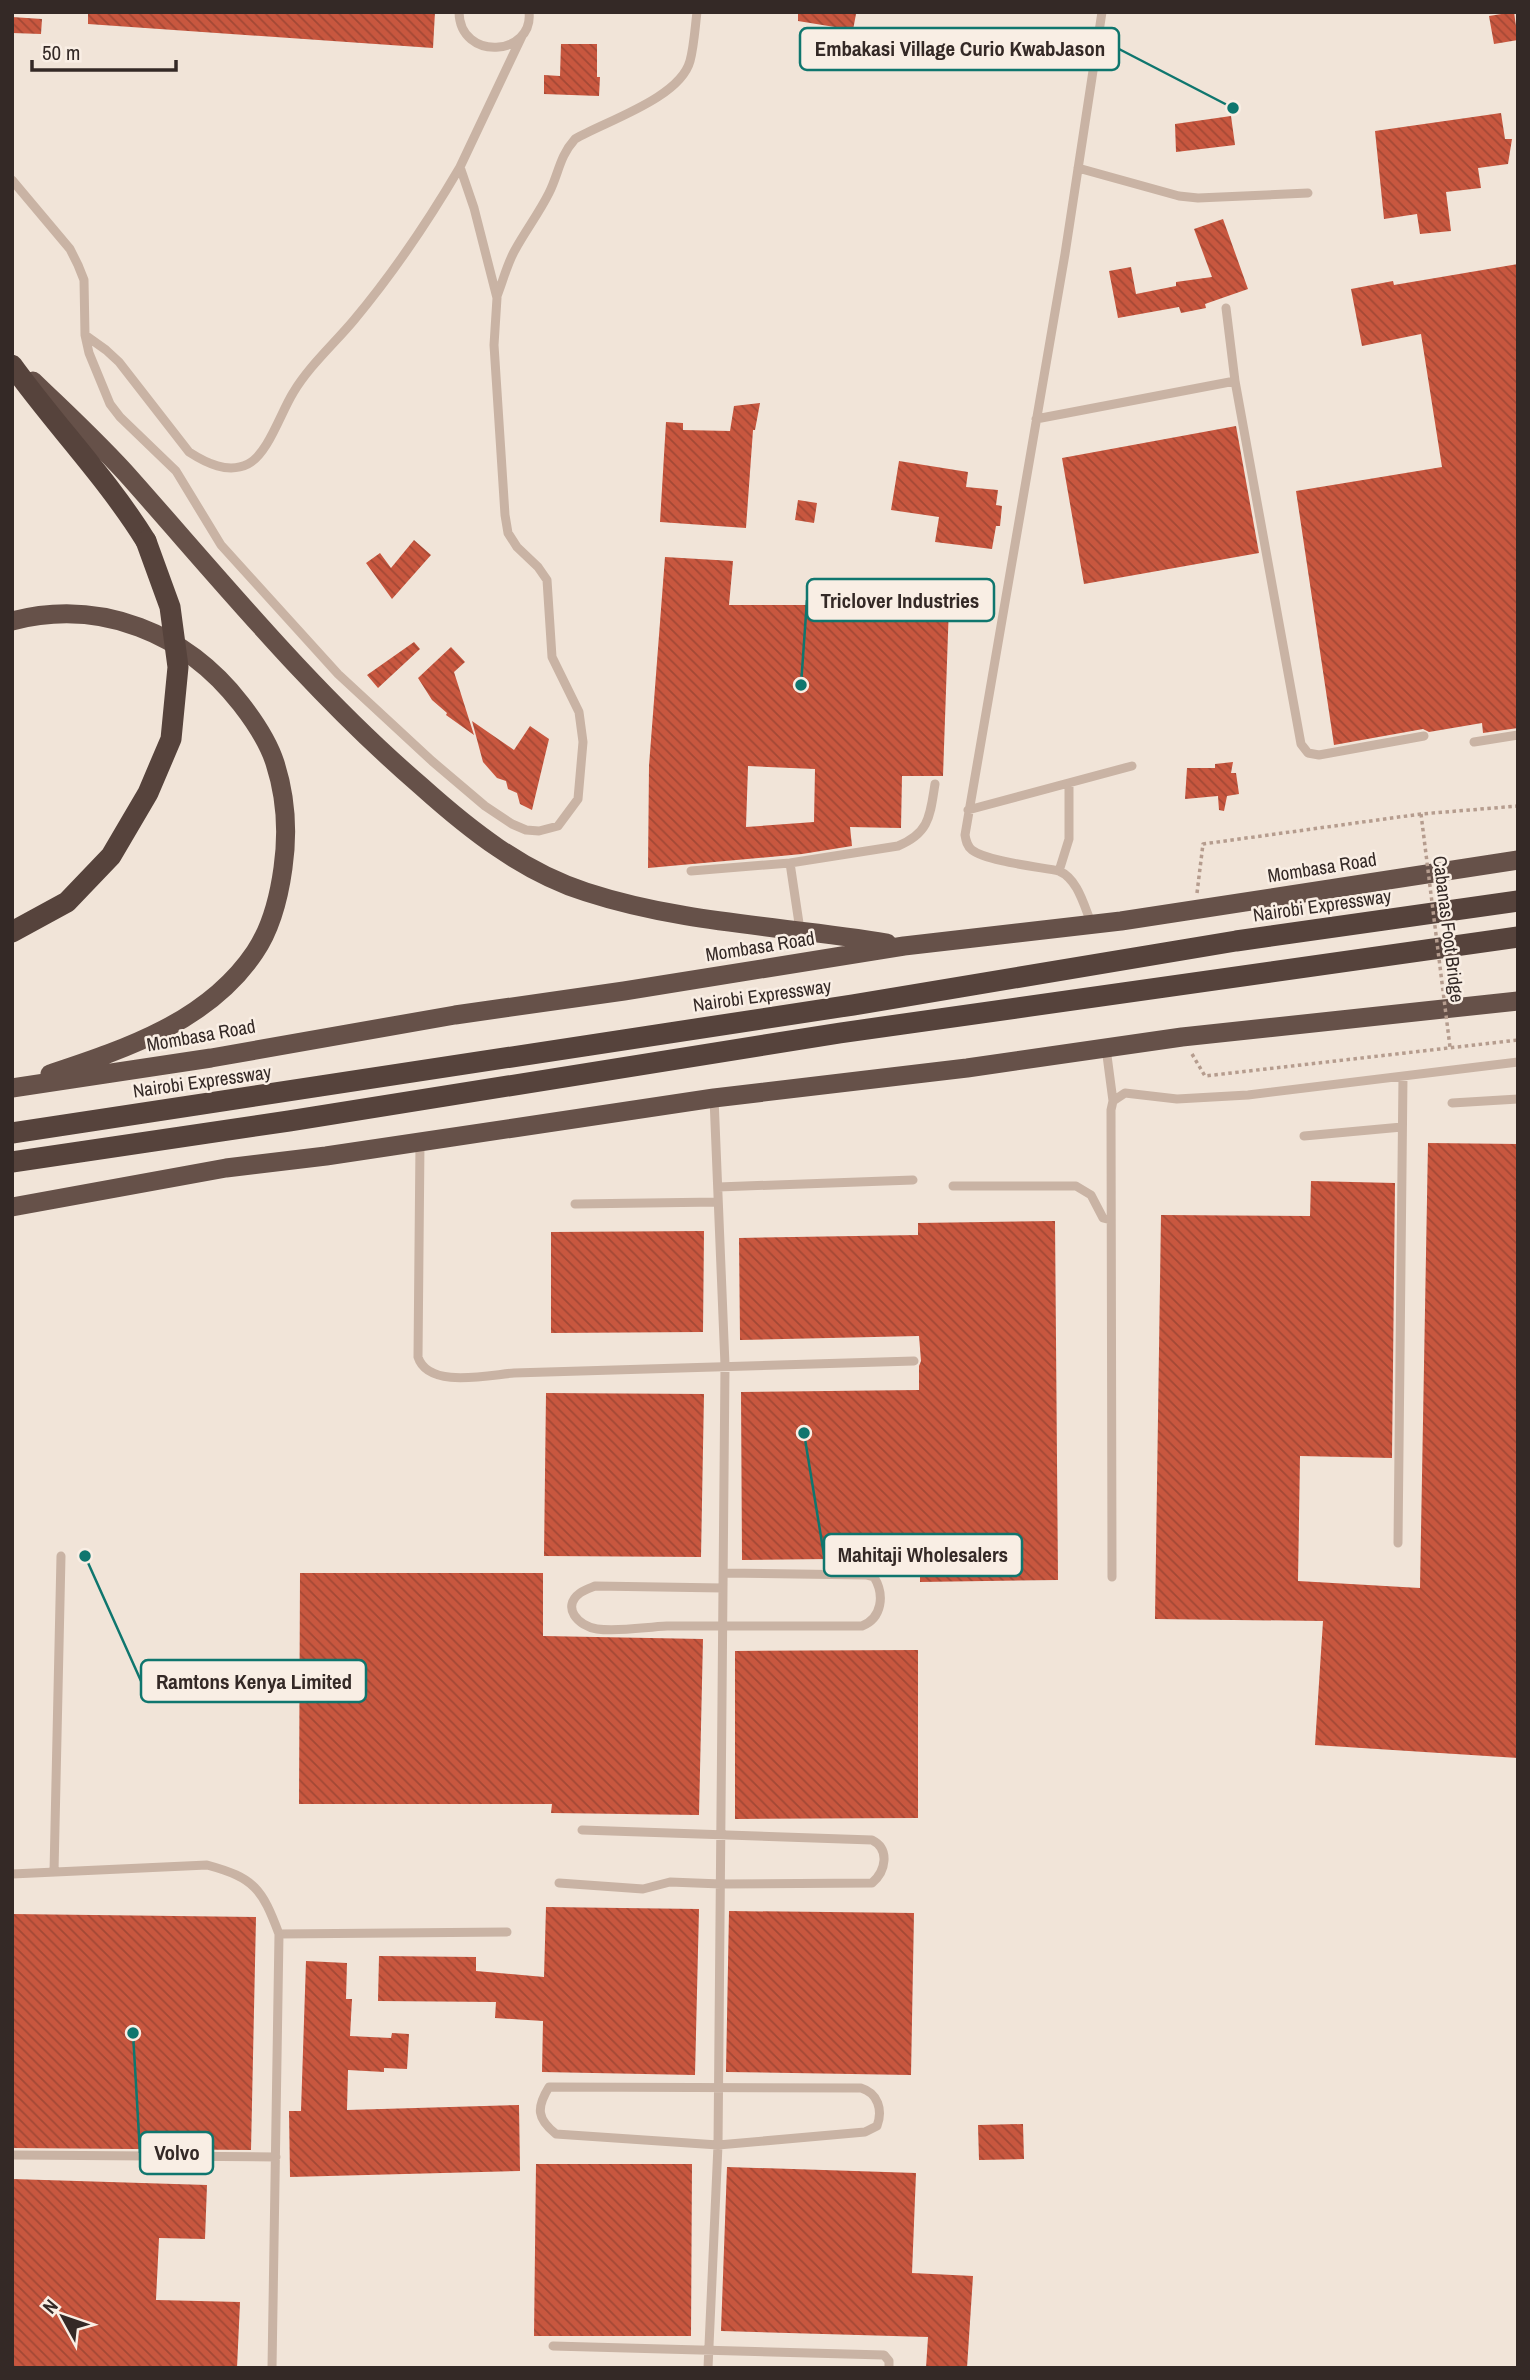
<svg xmlns="http://www.w3.org/2000/svg" width="1530" height="2380" viewBox="0 0 1530 2380" font-family="'Archivo Narrow',sans-serif">
<style>
.building{fill:url(#building-back-hatch);fill-rule:evenodd}
.lines{fill:none;stroke-linecap:round;stroke-linejoin:round}
.path{stroke:#b59c8e;stroke-width:3.5;stroke-dasharray:3.5 3.5;stroke-linecap:butt}
.service{stroke:#c9b3a4;stroke-width:9}
.trunk{stroke:#665149;stroke-width:19}
.motorway{stroke:#56433c;stroke-width:21}
.path-bridge{stroke:#b59c8e;stroke-width:3.5;stroke-dasharray:3.5 3.5;stroke-linecap:butt}
.motorway-bridge{stroke:#56433c;stroke-width:21}
.labels{text-anchor:middle;dominant-baseline:central;stroke-width:5;stroke-linejoin:round;paint-order:stroke}
.street-label{font-size:19px;fill:#342926;stroke:#f9eee4}
.leader{fill:none;stroke:#0f766e;stroke-width:2.5}
.callout-dot{fill:#0f766e;stroke:#f9eee4;stroke-width:2.5}
.callout{fill:#f9eee4;stroke:#0f766e;stroke-width:2.5}
.callout-label{font-size:21px;text-anchor:middle;font-weight:bold;fill:#342926}
</style>
<defs>
<pattern id="building-back-hatch" width="6" height="6" patternUnits="userSpaceOnUse" patternTransform="scale(1.75)"><rect width="6" height="6" fill="#c8573f"/><path d="M-1 5l2 2M0 0l6 6M5-1l2 2" fill="none" stroke="#a34835"/></pattern>
</defs>
<rect width="100%" height="100%" fill="#f1e4d8"/>
<!-- building -->
<path class="building" d="M 88,12 L 435,12 L 433,48 L 88,24 Z
M 798,12 L 856,14 L 853,30 L 798,21 Z
M 1514,12 L 1518,40 L 1494,44 L 1489,16 Z
M 12,17 L 42,19 L 41,34 L 12,33 Z
M 561,44 L 597,44 L 597,77 L 600,77 L 599,96 L 544,94 L 544,75 L 560,76 Z
M 1501,113 L 1505,139 L 1512,139 L 1508,164 L 1478,168 L 1481,188 L 1446,192 L 1451,231 L 1420,234 L 1417,214 L 1384,219 L 1375,131 Z
M 1231,116 L 1235,145 L 1176,152 L 1175,124 Z
M 1223,219 L 1248,289 L 1205,304 L 1206,308 L 1181,313 L 1179,307 L 1118,318 L 1109,271 L 1131,267 L 1136,294 L 1176,286 L 1176,282 L 1212,277 L 1194,229 Z
M 1518,264 L 1518,728 L 1483,733 L 1482,723 L 1429,732 L 1423,729 L 1334,745 L 1296,491 L 1442,467 L 1421,334 L 1362,346 L 1351,289 L 1393,281 L 1394,285 Z
M 760,403 L 755,430 L 753,430 L 746,528 L 660,522 L 666,422 L 683,423 L 683,430 L 730,431 L 734,406 Z
M 1236,426 L 1259,553 L 1084,584 L 1062,458 Z
M 899,461 L 968,472 L 966,487 L 998,490 L 996,505 L 1002,506 L 1000,526 L 996,526 L 992,549 L 935,542 L 939,517 L 891,510 Z
M 798,500 L 817,503 L 814,523 L 795,520 Z
M 414,540 L 431,555 L 392,599 L 366,563 L 380,553 L 391,568 Z
M 665,557 L 733,561 L 729,605 L 949,605 L 943,776 L 902,776 L 901,828 L 850,827 L 852,846 L 802,854 L 648,868 L 649,766 ZM 748,766 L 815,769 L 814,822 L 746,827 Z
M 414,642 L 420,649 L 378,688 L 367,675 Z
M 451,647 L 465,662 L 454,672 L 474,735 L 446,715 L 447,713 L 432,700 L 418,678 Z
M 472,721 L 514,750 L 530,726 L 549,739 L 532,810 L 520,804 L 517,793 L 508,789 L 506,781 L 497,778 L 483,762 Z
M 1233,762 L 1231,773 L 1236,773 L 1239,794 L 1227,796 L 1224,811 L 1219,810 L 1218,796 L 1185,799 L 1187,768 L 1215,768 L 1215,764 Z
M 1428,1143 L 1518,1144 L 1518,1758 L 1315,1745 L 1323,1621 L 1155,1619 L 1161,1215 L 1310,1216 L 1311,1181 L 1395,1183 L 1392,1458 L 1300,1456 L 1298,1581 L 1420,1588 Z
M 1055,1221 L 1058,1580 L 920,1582 L 920,1558 L 742,1560 L 741,1392 L 919,1390 L 919,1366 L 921,1361 L 919,1336 L 740,1340 L 739,1238 L 918,1235 L 918,1223 Z
M 704,1231 L 703,1332 L 551,1333 L 551,1232 Z
M 546,1393 L 704,1394 L 701,1557 L 544,1556 Z
M 300,1573 L 543,1573 L 543,1636 L 703,1639 L 699,1815 L 551,1813 L 552,1804 L 299,1804 Z
M 918,1650 L 918,1818 L 735,1819 L 735,1651 Z
M 546,1907 L 699,1909 L 695,2075 L 542,2072 L 543,2021 L 495,2018 L 496,2002 L 378,2001 L 379,1956 L 476,1957 L 476,1971 L 544,1977 Z
M 729,1911 L 914,1913 L 911,2075 L 726,2072 Z
M 12,1914 L 256,1917 L 251,2150 L 12,2148 Z
M 306,1961 L 347,1963 L 346,1999 L 352,1999 L 350,2036 L 391,2038 L 392,2033 L 409,2034 L 407,2069 L 384,2068 L 384,2072 L 348,2070 L 347,2110 L 519,2105 L 520,2171 L 290,2177 L 289,2111 L 301,2111 Z
M 1023,2124 L 1024,2159 L 979,2160 L 978,2125 Z
M 536,2164 L 692,2164 L 691,2336 L 534,2336 Z
M 727,2167 L 916,2173 L 912,2273 L 973,2276 L 967,2368 L 926,2368 L 928,2337 L 721,2331 Z
M 12,2179 L 207,2185 L 205,2239 L 159,2238 L 156,2300 L 240,2302 L 237,2368 L 12,2368 Z"/>
<g class="lines">
<!-- path -->
<path class="path" d="M 1197,893 L 1203,844 L 1421,814 L 1518,806
M 1192,1054 L 1205,1076 L 1518,1040"/>
<!-- service -->
<path class="service" d="M 459,12 C 460,62 534,56 529,12
M 460,167 L 522,36
M 1078,168 L 1179,196 L 1198,198 L 1308,193
M 12,180 L 70,249 L 78,265 L 84,280 L 85,335 L 89,353 L 110,404 L 120,417 L 176,471 L 221,545 L 338,674 L 432,761 L 485,806 L 512,824 L 526,830 L 539,831 L 558,826 L 578,799 L 583,742 L 579,712 L 552,657 L 547,580 L 538,567 L 517,547 L 508,533 L 505,515 L 494,345 L 497,298 L 474,208 L 460,167 C 429,220 394,272 354,320 C 334,344 309,366 293,393 C 281,412 268,454 248,464 C 228,474 206,463 189,452 L 119,362 L 106,350 L 85,335
M 497,296 C 503,281 507,264 515,250 C 526,230 539,213 549,193 C 559,173 559,157 575,139 C 606,121 680,98 690,61 C 694,46 695,28 697,12
M 1226,308 L 1235,381 L 1301,744 L 1308,753 L 1319,755 L 1424,736
M 1036,419 L 1235,381
M 1474,742 L 1518,735
M 968,810 L 1132,766
M 790,863 L 800,930
M 691,871 L 790,863 L 898,846 C 930,833 930,815 935,784
M 1059,871 L 1069,839 L 1069,783
M 1092,925 C 1084,906 1078,879 1059,871 C 1039,867 986,861 972,850 C 967,846 966,841 965,835 L 1065,254 L 1102,12
M 1106,1048 L 1113,1101
M 1452,1103 L 1518,1099
M 1304,1136 L 1402,1127
M 420,1142 L 418,1357 C 428,1389 488,1375 514,1373 L 914,1361
M 953,1186 L 1076,1186 L 1091,1195 L 1103,1218 L 1111,1220
M 718,1187 L 913,1180
M 575,1204 L 718,1202
M 1398,1543 L 1403,1076
M 1112,1577 L 1111,1110 L 1113,1101 L 1125,1093 L 1177,1099 L 1248,1095 L 1518,1062
M 723,1588 L 595,1586 C 590,1588 584,1590 580,1593 C 561,1607 578,1626 597,1629 C 619,1632 645,1627 667,1626 C 732,1626 797,1626 862,1626 C 882,1618 885,1595 874,1577 L 866,1575 L 724,1573
M 54,1872 L 61,1556
M 12,1874 L 207,1865 C 255,1878 262,1889 279,1934 L 272,2368
M 559,1883 L 643,1889 L 670,1882 L 721,1884 L 872,1883 C 886,1871 890,1849 872,1840 L 582,1830
M 279,1934 L 507,1932
M 549,2087 L 861,2088 C 878,2093 883,2110 877,2126 L 865,2132 L 718,2145 L 556,2134 C 537,2119 536,2108 549,2087 Z
M 12,2155 L 276,2157
M 553,2346 L 884,2355 L 889,2361 L 889,2368
M 708,2368 L 718,2145 L 725,1365 L 714,1098"/>
<!-- trunk -->
<path class="trunk" d="M 33,381 C 66,413 100,444 131,479 C 225,585 313,693 421,786 C 470,830 523,872 586,892 C 684,924 786,926 887,943
M 12,621 C 101,598 186,633 241,704 C 255,722 268,741 275,763 C 286,797 288,833 283,868 C 279,897 272,927 255,952 C 208,1022 125,1049 50,1074
M 12,1088 L 211,1058 L 455,1015 L 624,991 L 904,946 L 1121,921 L 1518,860
M 12,1207 L 226,1168 L 326,1156 L 714,1098 L 967,1068 L 1182,1037 L 1518,1001"/>
<!-- motorway -->
<path class="motorway" d="M 12,365 C 55,425 107,478 146,541
M 12,1133 L 853,1005 L 1236,941 L 1518,901
M 12,1162 L 289,1121 L 840,1033 L 1518,937"/>
<!-- path-bridge -->
<path class="path-bridge" d="M 1421,814 L 1450,1047"/>
<!-- motorway-bridge -->
<path class="motorway-bridge" d="M 12,932 L 67,902 L 111,856 L 148,793 L 171,739 L 178,667 L 170,607 L 146,541"/>
</g>
<g class="labels">
<!-- street labels -->
<g class="street-label">
<text transform="translate(1322 867) rotate(-9)">Mombasa Road</text>
<text transform="translate(1322 905) rotate(-8)">Nairobi Expressway</text>
<text transform="translate(1449 929) rotate(83)">Cabanas Foot Bridge</text>
<text transform="translate(760 946) rotate(-9)">Mombasa Road</text>
<text transform="translate(762 995) rotate(-8)">Nairobi Expressway</text>
<text transform="translate(201 1035) rotate(-10)">Mombasa Road</text>
<text transform="translate(202 1081) rotate(-8)">Nairobi Expressway</text>
</g>
</g>
<!-- callouts -->
<path class="leader" d="M1233 108L1119 49M801 685L807 600M804 1433L824 1555M85 1556L141 1681M133 2033L140 2153"/>
<g class="callout-dot">
<circle cx="1233" cy="108" r="7"/>
<circle cx="801" cy="685" r="7"/>
<circle cx="804" cy="1433" r="7"/>
<circle cx="85" cy="1556" r="7"/>
<circle cx="133" cy="2033" r="7"/>
</g>
<g class="callout">
<rect x="800" y="28" width="319" height="42" rx="7"/>
<rect x="807" y="579" width="187" height="42" rx="7"/>
<rect x="824" y="1534" width="198" height="42" rx="7"/>
<rect x="141" y="1660" width="225" height="42" rx="7"/>
<rect x="140" y="2132" width="73" height="42" rx="7"/>
</g>
<g class="callout-label">
<text x="960" y="56">Embakasi Village Curio KwabJason</text>
<text x="900" y="608">Triclover Industries</text>
<text x="923" y="1562">Mahitaji Wholesalers</text>
<text x="254" y="1689">Ramtons Kenya Limited</text>
<text x="177" y="2160">Volvo</text>
</g>
<!-- border -->
<rect width="1530" height="2380" fill="none" stroke="#342926" stroke-width="28"/>
<!-- north arrow -->
<g transform="translate(63 2317) rotate(310)" stroke="#f9eee4" stroke-width="5" paint-order="stroke">
<path d="M0-5L12 26L0 18L-12 26Z" fill="#342926"/>
<text y="-10" font-size="19" font-weight="bold" text-anchor="middle" fill="#342926">N</text>
</g>
<!-- scale -->
<path d="M32 60v10h144v-10" fill="none" stroke="#342926" stroke-width="3.5"/>
<text x="42" y="60" font-size="21" fill="#342926" stroke="#f9eee4" stroke-width="5" paint-order="stroke">50 m</text>
</svg>
